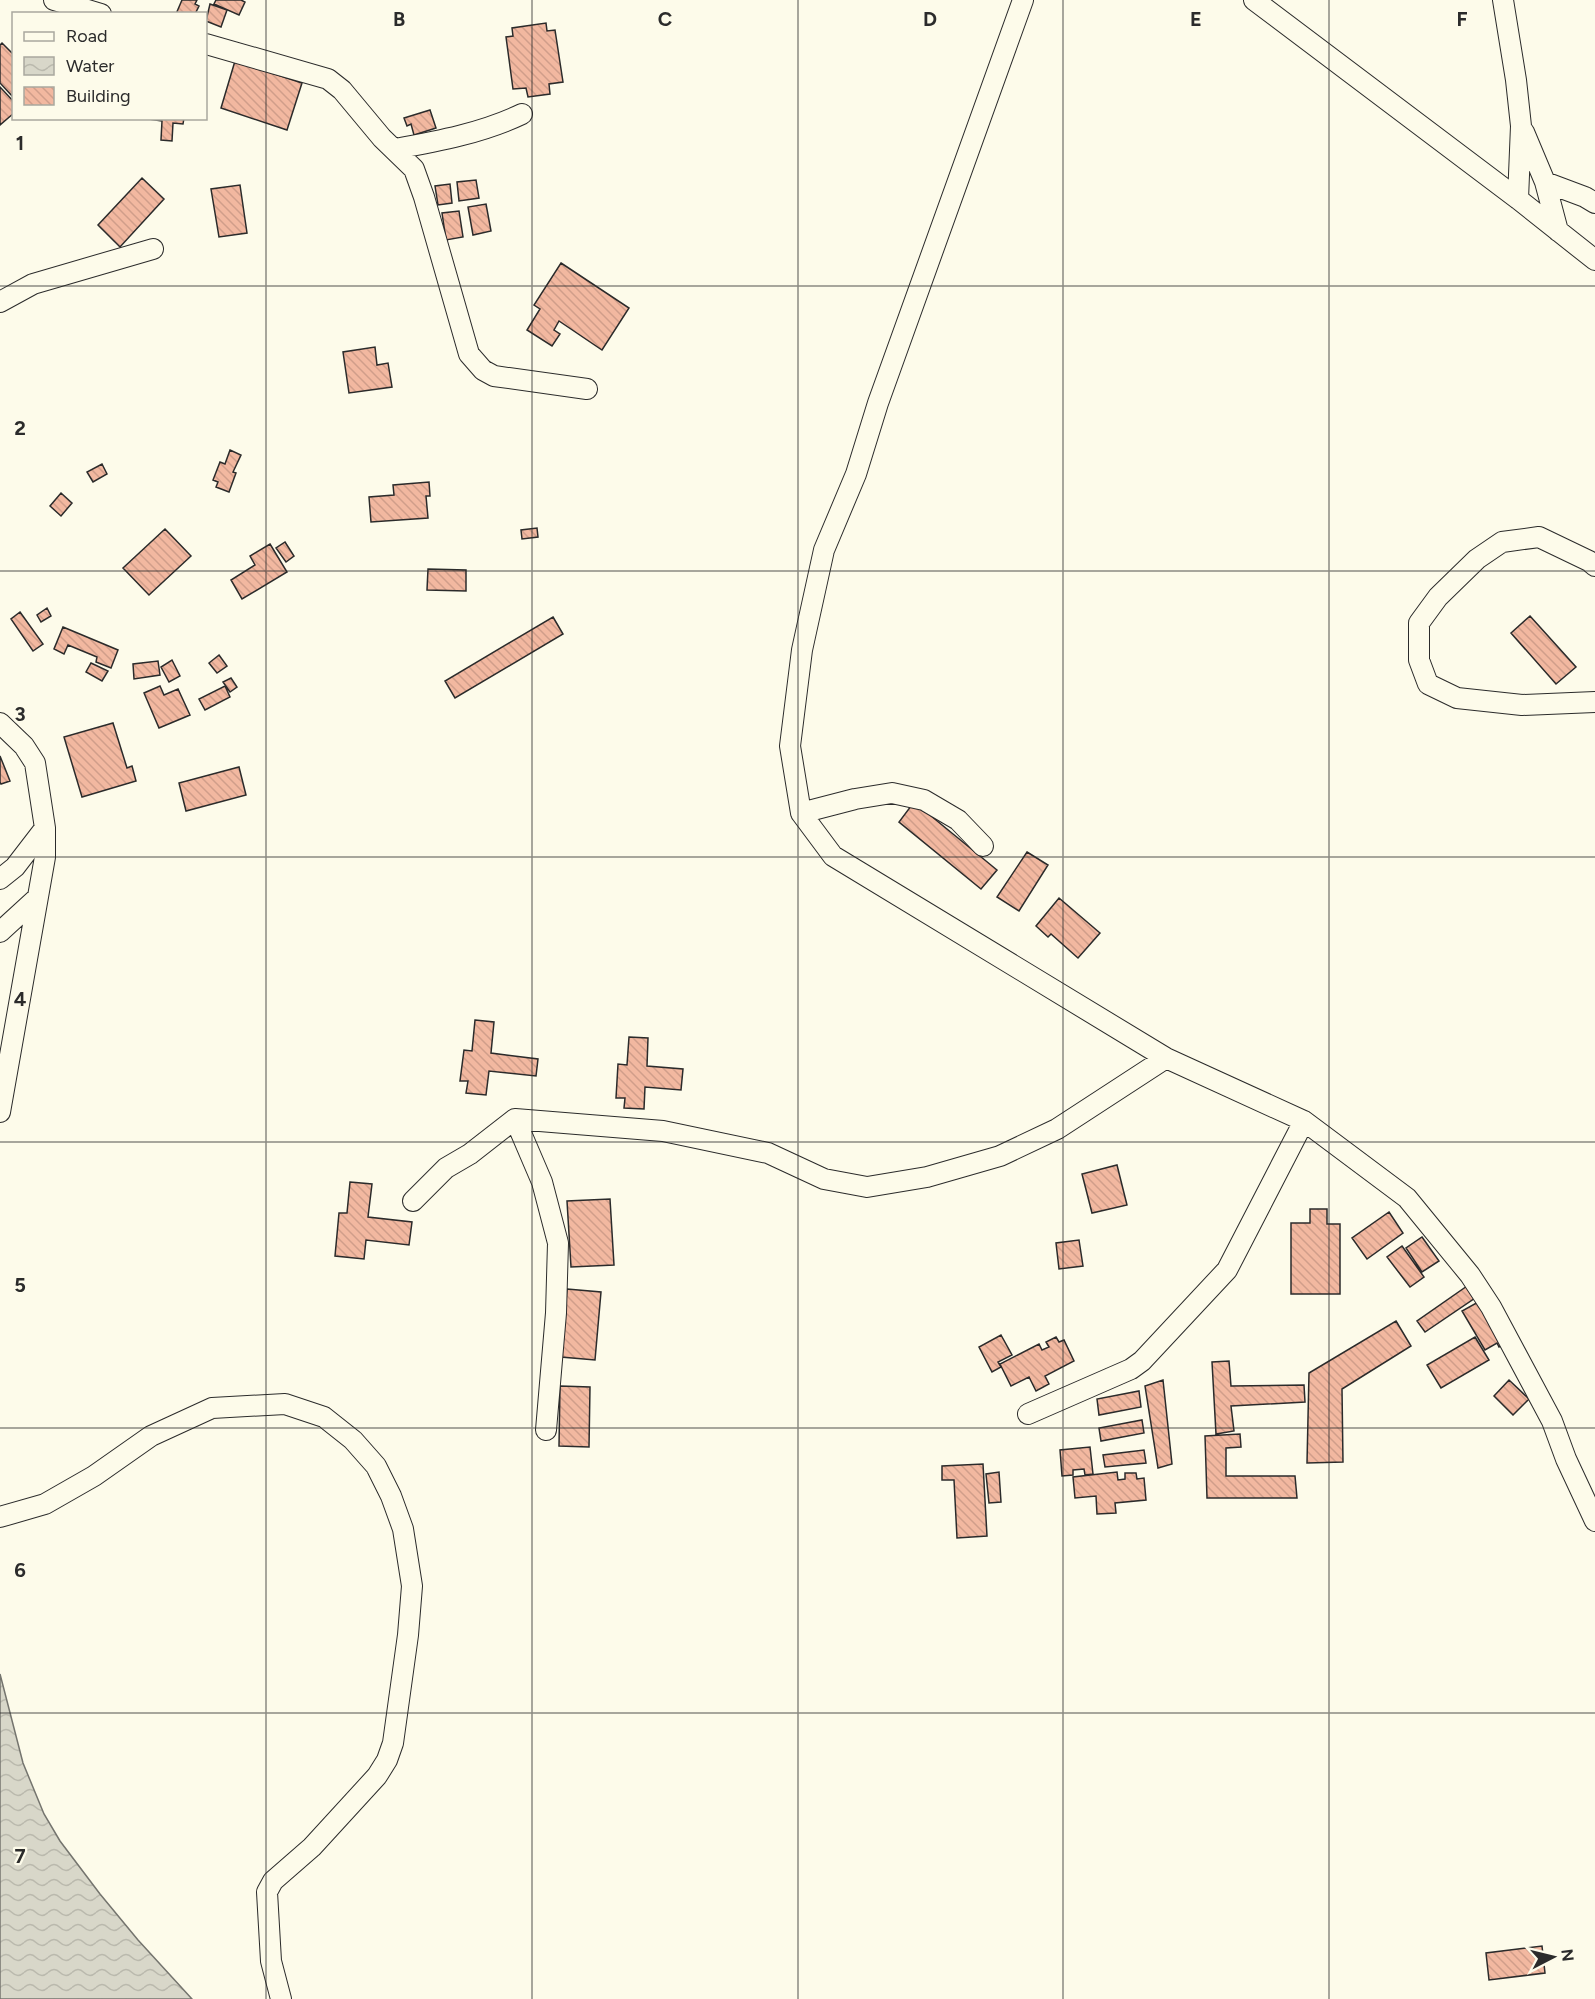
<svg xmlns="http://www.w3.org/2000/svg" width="1595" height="1999" viewBox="0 0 1595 1999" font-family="Figtree,sans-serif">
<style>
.water{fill:url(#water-waves);stroke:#74746e;stroke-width:1.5}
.building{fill:url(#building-back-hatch);stroke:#2b2b2b;stroke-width:1.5}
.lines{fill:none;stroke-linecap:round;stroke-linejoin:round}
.minor-casing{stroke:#2b2b2b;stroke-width:22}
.minor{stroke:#fdfbea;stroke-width:20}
.grid{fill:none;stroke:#2b2b2b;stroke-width:1.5;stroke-opacity:0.55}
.grid-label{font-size:20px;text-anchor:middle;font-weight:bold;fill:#2b2b2b;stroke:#fdfbea;stroke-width:4.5;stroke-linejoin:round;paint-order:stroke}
</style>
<defs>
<pattern id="water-waves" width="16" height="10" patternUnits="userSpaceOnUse" patternTransform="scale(1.5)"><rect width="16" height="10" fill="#d8d7c9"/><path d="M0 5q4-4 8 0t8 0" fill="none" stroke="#bab9ad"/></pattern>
<pattern id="building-back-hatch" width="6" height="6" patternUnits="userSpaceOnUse" patternTransform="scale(1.5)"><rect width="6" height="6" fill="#f2b8a0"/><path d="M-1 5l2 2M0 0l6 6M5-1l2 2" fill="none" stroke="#d09e8a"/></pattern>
</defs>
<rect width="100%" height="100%" fill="#fdfbea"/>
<!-- water -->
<path class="water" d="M 0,1674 L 23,1763 L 44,1814 L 60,1841 L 100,1894 L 138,1940 L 192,1999 L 0,1999 Z"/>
<!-- building -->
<path class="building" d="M 182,0 L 197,0 L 195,4 L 199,6 L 195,14 L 176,14 Z
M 216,0 L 241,0 L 245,2 L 239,15 L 214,4 Z
M 210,4 L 227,10 L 221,27 L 206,21 Z
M 546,23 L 547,31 L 555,30 L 563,82 L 549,84 L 550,94 L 528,97 L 526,88 L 513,89 L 506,37 L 513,36 L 512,28 Z
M 2,43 L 14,55 L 14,98 L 0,83 L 0,45 Z
M 235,61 L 302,83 L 287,130 L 221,108 Z
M 0,87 L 14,102 L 14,113 L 0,125 Z
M 430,110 L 436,128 L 414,135 L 411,124 L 407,126 L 404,118 Z
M 142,118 L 184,118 L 183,124 L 173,123 L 172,141 L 161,140 L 162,121 Z
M 142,178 L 164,199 L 120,247 L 98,225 Z
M 476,180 L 479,198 L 459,201 L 457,182 Z
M 450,184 L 452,203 L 438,205 L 435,186 Z
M 240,185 L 247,233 L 219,237 L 211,189 Z
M 486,204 L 491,231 L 473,235 L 468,207 Z
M 459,211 L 463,237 L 446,240 L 442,213 Z
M 561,263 L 629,308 L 602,350 L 559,321 L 554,330 L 560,334 L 552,346 L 527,330 L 540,309 L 534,305 Z
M 375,347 L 377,365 L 388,363 L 392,387 L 349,393 L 343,352 Z
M 230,450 L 241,455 L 233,472 L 236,473 L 229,492 L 216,487 L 218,482 L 213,480 L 220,462 L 225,464 Z
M 102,464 L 107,474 L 93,482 L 87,472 Z
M 429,482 L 430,496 L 426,496 L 428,518 L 371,522 L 369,497 L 394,495 L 393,485 Z
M 61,493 L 72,503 L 61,516 L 50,506 Z
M 537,528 L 538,537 L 522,539 L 521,530 Z
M 165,529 L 191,556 L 149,595 L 123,568 Z
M 285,542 L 294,556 L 286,562 L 276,548 Z
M 270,544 L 287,572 L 242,599 L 231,580 L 255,565 L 250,556 Z
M 428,569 L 466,570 L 466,591 L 427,590 Z
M 47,608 L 51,616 L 41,622 L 37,615 Z
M 20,612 L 43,644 L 33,651 L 11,619 Z
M 1530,616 L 1576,667 L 1556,684 L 1511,633 Z
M 553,617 L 563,634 L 455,698 L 445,681 Z
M 63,627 L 118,650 L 111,668 L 96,662 L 97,657 L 68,645 L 64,654 L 54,649 Z
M 219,655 L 227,666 L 217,673 L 209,663 Z
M 172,660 L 180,676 L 169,682 L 161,667 Z
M 158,661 L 160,675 L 134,679 L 133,664 Z
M 91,663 L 108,671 L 102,681 L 86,672 Z
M 231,678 L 237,687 L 230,692 L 223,682 Z
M 160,686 L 164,695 L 178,689 L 190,715 L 159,728 L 144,693 Z
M 225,686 L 230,697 L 205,710 L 199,699 Z
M 113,723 L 127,768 L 132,766 L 136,781 L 82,797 L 64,737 Z
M 0,756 L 10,781 L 1,784 L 0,782 Z
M 239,767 L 246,795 L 186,811 L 179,783 Z
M 914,802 L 997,870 L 981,889 L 899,822 Z
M 1027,852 L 1048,865 L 1019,911 L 997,897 Z
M 1059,898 L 1100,933 L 1078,958 L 1051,934 L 1048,937 L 1036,926 Z
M 475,1020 L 494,1022 L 491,1053 L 538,1059 L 536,1076 L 489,1071 L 486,1095 L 466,1093 L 468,1081 L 460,1081 L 464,1050 L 472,1051 Z
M 629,1037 L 648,1038 L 647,1066 L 683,1069 L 681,1090 L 645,1087 L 644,1109 L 624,1108 L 625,1098 L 616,1098 L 618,1064 L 627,1065 Z
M 1117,1165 L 1127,1205 L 1092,1213 L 1082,1174 Z
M 350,1182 L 372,1184 L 368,1217 L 412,1222 L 409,1245 L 366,1240 L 364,1259 L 335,1256 L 339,1213 L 347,1213 Z
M 610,1199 L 614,1265 L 571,1267 L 567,1201 Z
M 1310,1209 L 1327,1209 L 1327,1224 L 1340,1224 L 1340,1294 L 1291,1294 L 1291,1223 L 1310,1223 Z
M 1389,1212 L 1403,1233 L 1367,1259 L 1352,1238 Z
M 1422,1237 L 1439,1261 L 1422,1272 L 1406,1248 Z
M 1079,1240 L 1083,1266 L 1059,1269 L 1056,1243 Z
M 1402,1246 L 1424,1277 L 1410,1287 L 1387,1257 Z
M 1470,1284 L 1478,1296 L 1425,1332 L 1417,1321 Z
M 567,1289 L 601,1292 L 595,1360 L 561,1357 Z
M 1480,1301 L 1505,1344 L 1499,1347 L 1497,1343 L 1485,1350 L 1462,1311 Z
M 1396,1321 L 1411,1346 L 1342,1389 L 1343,1462 L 1307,1463 L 1309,1373 Z
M 1001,1335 L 1012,1355 L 998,1362 L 1001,1367 L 992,1372 L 979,1347 Z
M 1056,1337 L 1059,1342 L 1064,1340 L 1074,1361 L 1045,1376 L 1049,1384 L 1036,1391 L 1029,1377 L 1011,1386 L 1000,1364 L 1039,1344 L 1042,1350 L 1049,1347 L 1046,1342 Z
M 1475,1337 L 1489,1360 L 1441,1388 L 1427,1365 Z
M 1229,1361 L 1231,1386 L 1304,1385 L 1305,1402 L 1231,1406 L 1234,1431 L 1216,1434 L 1212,1362 Z
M 1163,1380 L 1172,1464 L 1158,1468 L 1145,1386 Z
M 1509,1380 L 1529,1399 L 1513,1415 L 1494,1396 Z
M 560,1386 L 590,1387 L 589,1447 L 559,1446 Z
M 1139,1391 L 1141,1407 L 1099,1415 L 1097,1399 Z
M 1142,1420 L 1144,1433 L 1101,1441 L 1099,1428 Z
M 1240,1434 L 1241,1447 L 1226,1448 L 1226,1476 L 1295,1476 L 1297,1498 L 1207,1498 L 1205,1436 Z
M 1090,1447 L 1093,1474 L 1085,1475 L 1084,1469 L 1073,1470 L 1073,1475 L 1062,1476 L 1060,1450 Z
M 1144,1450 L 1146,1463 L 1105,1467 L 1103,1455 Z
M 983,1464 L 987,1536 L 957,1538 L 954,1480 L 942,1480 L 942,1466 Z
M 999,1472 L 1001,1502 L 989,1503 L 986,1474 Z
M 1117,1472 L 1118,1480 L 1125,1479 L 1125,1473 L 1136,1473 L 1137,1479 L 1144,1478 L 1146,1500 L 1115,1503 L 1116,1513 L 1097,1514 L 1096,1496 L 1075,1498 L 1073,1477 Z
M 1542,1946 L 1545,1973 L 1489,1980 L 1486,1953 Z"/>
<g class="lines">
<!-- minor casing -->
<g class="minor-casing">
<path id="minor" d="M 54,0 L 101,14
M 1023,0 L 878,403 L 856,474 L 824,550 L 802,650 L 790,746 L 801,813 L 833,856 L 1166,1058 L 1304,1121 L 1407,1198 L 1470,1275 L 1491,1307 L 1552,1421 L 1566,1459 L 1595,1521
M 1254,0 L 1518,199 L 1595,260
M 1503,0 L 1516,80 L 1521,126 L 1518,199
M 206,44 L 328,79 L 342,90 L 382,138 L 414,169 L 424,197 L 469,354 L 483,370 L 494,376 L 587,389
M 1524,132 L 1545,182 L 1558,231
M 395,149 C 439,141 482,133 522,114
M 1545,182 L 1585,197 L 1595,203
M 0,302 L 33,284 L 153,249
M 1595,566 L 1589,561 L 1539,537 L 1502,542 L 1477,559 L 1438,597 L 1419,623 L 1419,660 L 1428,684 L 1457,698 L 1522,705 L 1595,702
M 0,723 L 24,746 L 35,763 L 45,828 L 45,857 L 0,1112
M 801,813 L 855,799 L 892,793 L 924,800 L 958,820 L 983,846
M 0,879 L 15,867 L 45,828
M 0,932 L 37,898
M 515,1119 L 542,1182 L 558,1243 L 556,1313 L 546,1430
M 413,1201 L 446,1168 L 470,1154 L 515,1119 L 663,1131 L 768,1153 L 824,1179 L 867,1187 L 927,1177 L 1000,1156 L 1057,1129 L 1166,1058
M 1028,1414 L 1131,1369 L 1142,1361 L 1227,1270 L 1304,1121
M 0,1517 L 45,1504 L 94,1476 L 151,1436 L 212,1408 L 285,1404 L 324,1417 L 353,1440 L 376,1466 L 391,1496 L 403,1529 L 412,1586 L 408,1635 L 393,1743 L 387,1760 L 377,1776 L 312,1847 L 273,1881 L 267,1892 L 271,1961 L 281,1999"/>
</g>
<!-- minor -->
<use href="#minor" class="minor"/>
</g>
<!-- grid -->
<path class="grid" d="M 266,0 L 266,1999M 532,0 L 532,1999M 798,0 L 798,1999M 1063,0 L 1063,1999M 1329,0 L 1329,1999M 0,286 L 1595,286M 0,571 L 1595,571M 0,857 L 1595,857M 0,1142 L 1595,1142M 0,1428 L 1595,1428M 0,1713 L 1595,1713"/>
<g class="grid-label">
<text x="399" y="26">B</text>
<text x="665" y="26">C</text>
<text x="930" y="26">D</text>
<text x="1196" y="26">E</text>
<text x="1462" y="26">F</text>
<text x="20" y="150">1</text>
<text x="20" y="435">2</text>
<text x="20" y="721">3</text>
<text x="20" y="1006">4</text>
<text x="20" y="1292">5</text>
<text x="20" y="1577">6</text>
<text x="20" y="1863">7</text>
</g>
<!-- legend -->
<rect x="12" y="12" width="195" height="108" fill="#fdfbea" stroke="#a9a89e" stroke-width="1.5"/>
<rect x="24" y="32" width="30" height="9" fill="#fdfbea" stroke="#a9a89e" stroke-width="1.5"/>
<text x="66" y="42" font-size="18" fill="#2b2b2b">Road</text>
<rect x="24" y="57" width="30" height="18" fill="url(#water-waves)" stroke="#a9a89e" stroke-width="1.5"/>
<text x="66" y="72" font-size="18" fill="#2b2b2b">Water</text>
<rect x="24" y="87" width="30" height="18" fill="url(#building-back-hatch)" stroke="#a9a89e" stroke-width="1.5"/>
<text x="66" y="102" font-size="18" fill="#2b2b2b">Building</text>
<!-- north arrow -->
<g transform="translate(1553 1957) rotate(83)" stroke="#fdfbea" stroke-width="4.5" paint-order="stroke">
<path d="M0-4.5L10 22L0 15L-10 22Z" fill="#2b2b2b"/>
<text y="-9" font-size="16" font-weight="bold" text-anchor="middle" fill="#2b2b2b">N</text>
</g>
</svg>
